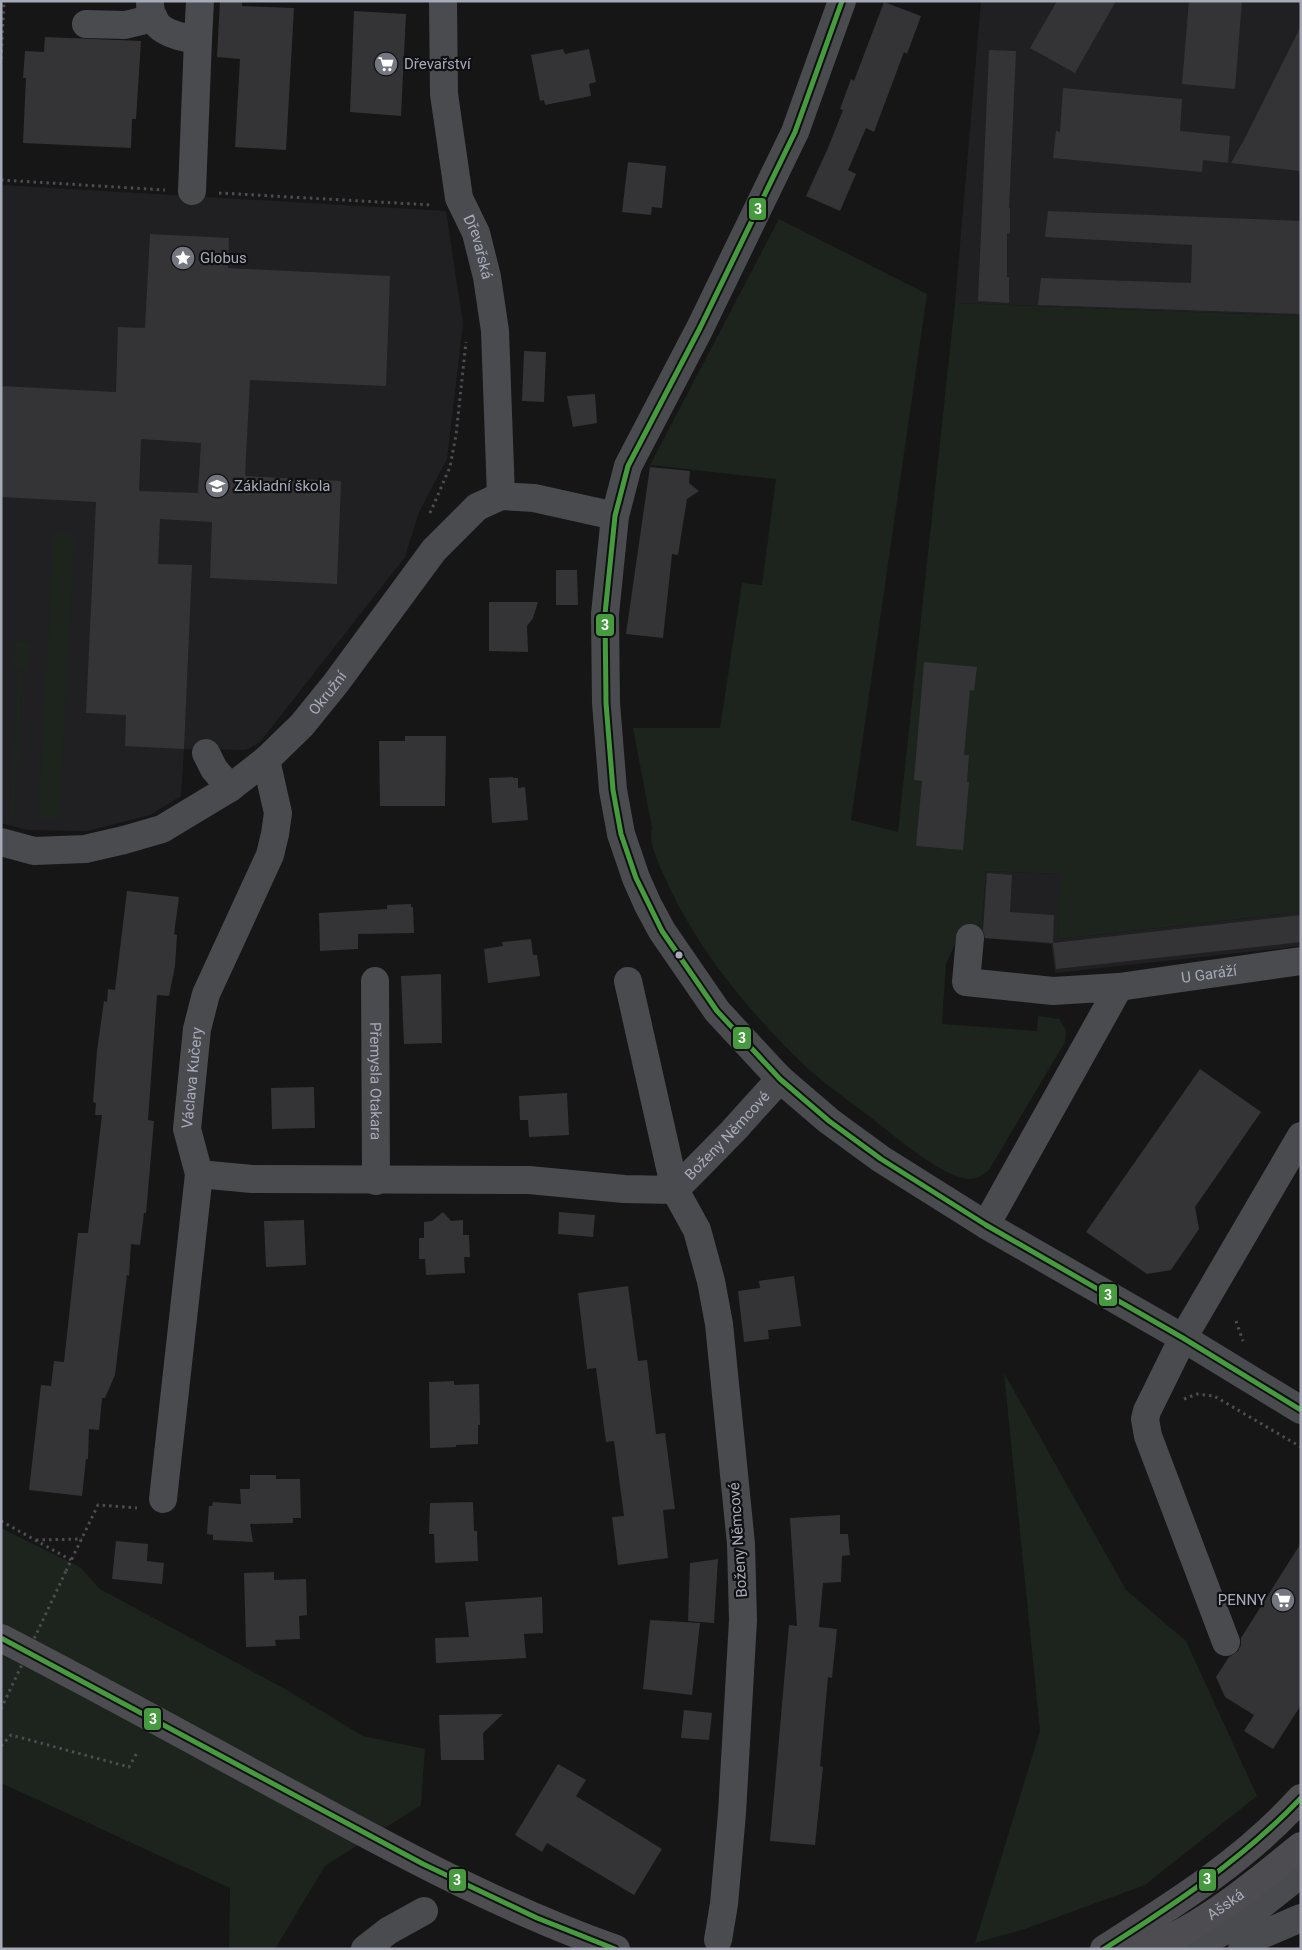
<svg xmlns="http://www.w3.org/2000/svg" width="1302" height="1950" viewBox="0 0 1302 1950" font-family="Roboto,sans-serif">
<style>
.built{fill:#202022}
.green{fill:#1c241d}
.building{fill:#343436;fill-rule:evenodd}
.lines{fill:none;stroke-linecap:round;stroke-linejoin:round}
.path{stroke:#4c4c51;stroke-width:3;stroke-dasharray:2.5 4;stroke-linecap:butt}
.minor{stroke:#4a4b4f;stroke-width:28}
.major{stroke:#4d4d51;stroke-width:28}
.path-bridge{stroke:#4c4c51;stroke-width:3;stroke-dasharray:2.5 4;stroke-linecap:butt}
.bus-1-casing{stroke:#101012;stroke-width:9}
.bus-1{stroke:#459b3e;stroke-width:5}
.bus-dot{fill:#a6aab9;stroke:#101012;stroke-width:2}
.labels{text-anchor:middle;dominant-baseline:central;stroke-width:4.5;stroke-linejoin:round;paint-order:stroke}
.poi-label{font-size:15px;fill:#a6aab9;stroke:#101012;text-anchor:start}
.street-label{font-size:15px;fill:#a6aab9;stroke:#101012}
.line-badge{stroke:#101012;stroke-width:2}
.badge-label{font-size:14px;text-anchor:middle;font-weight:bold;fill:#fff}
</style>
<rect width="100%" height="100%" fill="#161616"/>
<!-- built -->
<path class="built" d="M 981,1 L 1301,1 L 1301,316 L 955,303 Z
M 1,185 L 446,211 L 463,324 L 447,459 L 419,512 L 405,557 L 260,742 L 246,750 L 184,749 L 181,796 L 150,815 L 88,831 L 27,830 L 1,823 Z
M 986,871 L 1062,874 L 1058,939 L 1301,912 L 1301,946 L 1055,973 L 1051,944 L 981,938 Z"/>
<!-- green -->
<path class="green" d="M 779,219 L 927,294 L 851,820 L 898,832 L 955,303 L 1301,316 L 1301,912 L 1058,939 L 1061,874 L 986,871 L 981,938 L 958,937 L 946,964 L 942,1024 L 1037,1031 L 1038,1016 L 1059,1019 L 1066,1030 L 1065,1042 L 989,1170 C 983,1175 978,1179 969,1179 C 941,1176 901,1141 879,1124 C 854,1104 821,1082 799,1060 C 746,1008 696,947 665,878 C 659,864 648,843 652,828 L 633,728 L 720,728 L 742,583 L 762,585 L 776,479 L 650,465 Z
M 54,533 L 75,534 L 59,819 L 38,818 Z
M 15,641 L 30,642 L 28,669 L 23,669 L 14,817 L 10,817 L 19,669 L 13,668 Z
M 1004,1373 L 1126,1590 L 1186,1641 L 1257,1796 L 1145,1885 L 1025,1929 L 975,1943 L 1040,1731 Z
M 1,1528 L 80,1567 L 100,1589 L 285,1689 L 363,1736 L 425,1749 L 421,1805 L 325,1866 L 275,1949 L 229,1949 L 230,1888 L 1,1783 Z"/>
<!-- building -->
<path class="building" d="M 220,1 L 242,1 L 242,6 L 294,8 L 286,150 L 235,147 L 240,59 L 217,57 Z
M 1057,1 L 1116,1 L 1075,73 L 1030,48 Z
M 1189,1 L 1242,1 L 1235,89 L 1182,84 Z
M 884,2 L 921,16 L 907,54 L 904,52 L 874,132 L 866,128 L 848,170 L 856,174 L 840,211 L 806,196 L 828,148 L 843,110 L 840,109 L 851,79 L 854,81 Z
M 354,11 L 406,14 L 401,116 L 350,112 Z
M 1301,26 L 1301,171 L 1231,163 L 1245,138 Z
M 45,37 L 141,41 L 136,119 L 132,119 L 131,148 L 23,143 L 26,78 L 23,78 L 25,51 L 44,52 Z
M 563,49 L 565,54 L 589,49 L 596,82 L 589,84 L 591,96 L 545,105 L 544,100 L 540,101 L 531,55 Z
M 989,50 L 1016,51 L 1009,208 L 1010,208 L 1010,234 L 1007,233 L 1007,277 L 1009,277 L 1009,303 L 978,301 Z
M 1063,88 L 1182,99 L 1180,131 L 1230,136 L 1228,163 L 1203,160 L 1202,172 L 1053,158 L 1056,131 L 1060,132 Z
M 628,162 L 666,166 L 662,208 L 652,207 L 651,215 L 622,212 Z
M 1048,211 L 1301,221 L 1301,314 L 1038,305 L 1041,278 L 1191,283 L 1192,245 L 1045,237 Z
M 150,234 L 229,238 L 228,268 L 390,276 L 386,386 L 250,380 L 245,476 L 341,481 L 337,584 L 210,578 L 212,522 L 160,519 L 158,564 L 192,565 L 184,749 L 125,746 L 126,715 L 86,713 L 96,502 L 1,497 L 1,386 L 116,392 L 118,327 L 145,328 ZM 141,439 L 201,443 L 198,493 L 139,491 Z
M 524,351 L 546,352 L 544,402 L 522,401 Z
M 595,394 L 597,423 L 573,427 L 567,396 Z
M 650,467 L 690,471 L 689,483 L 699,491 L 687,499 L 678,555 L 672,554 L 663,638 L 626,634 Z
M 556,570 L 577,570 L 578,605 L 556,605 Z
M 489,602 L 538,602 L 533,618 L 527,626 L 528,652 L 489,651 Z
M 924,662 L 977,667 L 974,691 L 970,690 L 964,755 L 969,755 L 967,782 L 969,782 L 963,850 L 916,846 L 922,781 L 914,780 Z
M 405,736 L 446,736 L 445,806 L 380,806 L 379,741 L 405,741 Z
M 513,777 L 513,778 L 518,778 L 518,788 L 525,787 L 528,820 L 492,823 L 489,778 Z
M 987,873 L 1012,875 L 1010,912 L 1054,915 L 1053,943 L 985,938 L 983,930 Z
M 127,891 L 179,897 L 174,934 L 177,935 L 175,966 L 169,996 L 157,995 L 148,1120 L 154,1121 L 146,1213 L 144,1213 L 140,1245 L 131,1244 L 129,1276 L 127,1275 L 115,1375 L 105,1398 L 102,1398 L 99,1430 L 89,1429 L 88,1459 L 86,1459 L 82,1496 L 29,1490 L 41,1385 L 51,1386 L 54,1361 L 64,1362 L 78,1233 L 88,1233 L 102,1115 L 95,1115 L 96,1103 L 93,1102 L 97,1051 L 104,1001 L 107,1002 L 108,989 L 115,990 Z
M 411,904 L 411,907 L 413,907 L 414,933 L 358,934 L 358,949 L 320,951 L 319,913 L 387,909 L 387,905 Z
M 1301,915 L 1301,942 L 1056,969 L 1053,943 Z
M 531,939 L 533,955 L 537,955 L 540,976 L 488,983 L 484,949 L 503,946 L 502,942 Z
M 441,974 L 442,1043 L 404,1044 L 401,976 Z
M 1200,1069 L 1261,1112 L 1195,1207 L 1199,1229 L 1171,1270 L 1147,1274 L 1086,1232 Z
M 314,1087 L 315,1128 L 272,1129 L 271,1088 Z
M 567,1093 L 569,1135 L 529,1137 L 528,1120 L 520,1120 L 519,1096 Z
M 443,1212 L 451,1221 L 463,1220 L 463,1235 L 469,1235 L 470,1257 L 464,1257 L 465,1273 L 426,1275 L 425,1259 L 419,1259 L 419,1238 L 424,1238 L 424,1222 L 432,1221 Z
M 559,1212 L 595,1215 L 593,1237 L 558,1234 Z
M 304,1220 L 306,1265 L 266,1267 L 264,1221 Z
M 794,1276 L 801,1326 L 768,1330 L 769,1339 L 744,1342 L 738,1291 L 760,1288 L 759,1281 Z
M 628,1286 L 638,1361 L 647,1360 L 656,1434 L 665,1433 L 675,1509 L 663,1510 L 668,1558 L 618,1565 L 612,1517 L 624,1516 L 614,1441 L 606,1442 L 596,1368 L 587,1369 L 578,1293 Z
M 454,1381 L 454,1385 L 479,1384 L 480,1425 L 478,1425 L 478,1444 L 456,1445 L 456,1447 L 430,1448 L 429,1382 Z
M 250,1475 L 276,1475 L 276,1479 L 300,1479 L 301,1518 L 293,1518 L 293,1523 L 250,1524 L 253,1542 L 213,1540 L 213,1535 L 207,1534 L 209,1506 L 212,1506 L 213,1502 L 241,1504 L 240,1489 L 250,1489 Z
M 473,1502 L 474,1531 L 477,1531 L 478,1561 L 435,1563 L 434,1534 L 429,1534 L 430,1503 Z
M 840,1515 L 840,1534 L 848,1534 L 850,1555 L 842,1556 L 841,1582 L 823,1583 L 819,1627 L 837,1629 L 832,1678 L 828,1677 L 820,1766 L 823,1767 L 815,1845 L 770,1841 L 789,1625 L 797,1626 L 790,1518 Z
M 116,1541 L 148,1544 L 147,1561 L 164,1563 L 162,1584 L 112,1579 Z
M 1301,1543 L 1301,1705 L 1273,1749 L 1244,1731 L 1254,1715 L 1225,1697 L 1216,1677 L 1229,1657 L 1238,1651 L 1241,1645 L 1241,1638 Z
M 718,1559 L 714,1623 L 688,1621 L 690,1563 Z
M 274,1572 L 274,1580 L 306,1579 L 307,1615 L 299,1616 L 300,1639 L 275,1640 L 276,1646 L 246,1647 L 244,1573 Z
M 542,1597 L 543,1633 L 524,1634 L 526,1658 L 436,1663 L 435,1638 L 469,1637 L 465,1602 Z
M 650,1620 L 700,1623 L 692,1695 L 643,1689 Z
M 684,1710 L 712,1713 L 709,1740 L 681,1738 Z
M 503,1714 L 483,1733 L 484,1760 L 441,1760 L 439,1715 Z
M 558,1764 L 586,1780 L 576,1796 L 662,1849 L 634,1895 L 547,1843 L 542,1852 L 515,1835 Z"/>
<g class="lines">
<!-- path -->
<path class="path" d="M 1,59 L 4,1
M 1,180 L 165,190
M 219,193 L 432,205
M 430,513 L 450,467 L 456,435 L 466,342
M 1236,1321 L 1243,1341
M 1184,1399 L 1197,1394 L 1214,1396 L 1301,1447
M 1,1521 L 71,1560
M 36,1540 L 82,1539
M 66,1571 L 98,1505 L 137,1508
M 1,1746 L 11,1735 L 129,1767 L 138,1751"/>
<!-- minor -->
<g class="minor">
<path d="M 150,1 C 149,32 175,36 198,40 L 200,1"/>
<path id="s1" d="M 443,1 L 444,94 L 459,198 L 476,233 L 487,277 L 495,331 L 501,496"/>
<path d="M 842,1 L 795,132 L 700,328 L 628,466 L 615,516 L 605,614 L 606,703 L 613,790 L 621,834 L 636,878 L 648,905 L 662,931 L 717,1011 L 780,1079 L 829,1121 L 881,1159 L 986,1225 L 1183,1338 L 1301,1410"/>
<path d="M 86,24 L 125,25 L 154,18"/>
<path d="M 192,191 L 198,40"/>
<path d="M 206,753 L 214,769 L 230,788"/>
<path id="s2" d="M 1,842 L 34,851 L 85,849 L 124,840 L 162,829 L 230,788 L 266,760 L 302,725 L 336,683 L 434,550 L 477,507 L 501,496 L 534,498 L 615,516"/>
<path d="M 970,938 L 966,982 L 1053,991 L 1119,987 L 986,1225"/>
<path id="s3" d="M 375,981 L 376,1181"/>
<path id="s4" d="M 1119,987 L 1301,961"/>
<path d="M 199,1174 L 252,1179 L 529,1180 L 624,1189 L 675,1190 L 628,981"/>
<path id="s5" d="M 163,1499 L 199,1174 L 187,1129 L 197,1029 L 206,994 L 270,855 L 275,834 L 278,813 L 266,760"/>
<path d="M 1226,1642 L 1148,1436 L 1145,1419 L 1147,1411 L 1183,1338 L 1301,1136"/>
<path id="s6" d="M 718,1940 L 724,1904 L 732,1813 L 743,1620 L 741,1544 L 719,1324 L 711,1281 L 697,1230 L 675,1190 L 733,1131 L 780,1079"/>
<path d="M 1146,1948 C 1164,1949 1182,1949 1199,1943 C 1235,1930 1270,1897 1301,1874"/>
<path d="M 365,1949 L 388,1931 L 424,1911"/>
<path d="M 1242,1949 L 1261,1935 L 1301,1918"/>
</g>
<!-- major -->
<g class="major">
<path d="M 1,1638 C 106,1692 208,1749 312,1805 C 411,1859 509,1911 616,1949"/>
<path d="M 1104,1949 C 1176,1903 1244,1861 1301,1798"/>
<path id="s7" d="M 1141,1949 C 1193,1936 1259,1880 1301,1846"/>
</g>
<!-- path-bridge -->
<path class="path-bridge" d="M 1,1709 L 66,1571"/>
<!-- bus-1 casing -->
<g class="bus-1-casing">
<path id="bus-1" d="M 842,1 L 795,132 L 700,328 L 628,466 L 615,516 L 605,614 L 606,703 L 613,790 L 621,834 L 636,878 L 662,931 L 717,1011 L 780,1079 L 829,1121 L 881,1159 L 986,1225 L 1183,1338 L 1301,1410
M 1,1638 L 423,1864 L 537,1918 L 615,1949
M 1104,1949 C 1175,1904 1243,1859 1301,1798"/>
</g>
<!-- bus-1 -->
<use href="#bus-1" class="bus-1"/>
</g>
<!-- icons -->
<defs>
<g id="supermarket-disc" transform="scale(1.25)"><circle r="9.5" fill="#747680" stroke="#101012"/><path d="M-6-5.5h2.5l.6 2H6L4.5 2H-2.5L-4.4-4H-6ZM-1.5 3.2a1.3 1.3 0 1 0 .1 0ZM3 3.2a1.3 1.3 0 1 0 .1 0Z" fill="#fff"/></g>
<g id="sight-disc" transform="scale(1.25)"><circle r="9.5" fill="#747680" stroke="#101012"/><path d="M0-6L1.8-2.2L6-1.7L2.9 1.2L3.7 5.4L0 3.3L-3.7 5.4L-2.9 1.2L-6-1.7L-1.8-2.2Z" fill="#fff"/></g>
<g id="school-disc" transform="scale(1.25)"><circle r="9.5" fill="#747680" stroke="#101012"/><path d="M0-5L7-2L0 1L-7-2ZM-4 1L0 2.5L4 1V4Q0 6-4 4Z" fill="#fff"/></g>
</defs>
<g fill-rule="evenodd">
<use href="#supermarket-disc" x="386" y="64"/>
<use href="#sight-disc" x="183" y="258"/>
<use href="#school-disc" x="217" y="486"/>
<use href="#supermarket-disc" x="1283" y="1600"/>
</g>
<!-- markers -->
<circle class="bus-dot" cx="679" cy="955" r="4.5"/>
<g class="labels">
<!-- poi labels -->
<g class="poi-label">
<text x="404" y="64">Dřevařství</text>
<text x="200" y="258">Globus</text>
<text x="234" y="486">Základní škola</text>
<text x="1266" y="1600" text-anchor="end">PENNY</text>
</g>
<!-- street labels -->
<g class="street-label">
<text stroke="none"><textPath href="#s1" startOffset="251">Dřevařská</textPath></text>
<text stroke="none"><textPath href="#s2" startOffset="381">Okružní</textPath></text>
<text stroke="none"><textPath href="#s4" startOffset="91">U Garáží</textPath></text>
<text stroke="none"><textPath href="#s5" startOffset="425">Václava Kučery</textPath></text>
<text stroke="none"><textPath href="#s3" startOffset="100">Přemysla Otakara</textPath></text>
<text stroke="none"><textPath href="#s6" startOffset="836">Boženy Němcové</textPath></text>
<text transform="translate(738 1540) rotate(-94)">Boženy Němcové</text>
<text stroke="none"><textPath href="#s7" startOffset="96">Ašská</textPath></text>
</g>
</g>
<g class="line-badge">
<rect x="748" y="197" width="19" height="24" rx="5" fill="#459b3e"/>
<rect x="595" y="613" width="20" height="24" rx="5" fill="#459b3e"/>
<rect x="732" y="1026" width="20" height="24" rx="5" fill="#459b3e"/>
<rect x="1098" y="1283" width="20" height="24" rx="5" fill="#459b3e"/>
<rect x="143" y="1707" width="19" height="24" rx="5" fill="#459b3e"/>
<rect x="1198" y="1868" width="19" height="24" rx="5" fill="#459b3e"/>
<rect x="448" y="1868" width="19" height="24" rx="5" fill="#459b3e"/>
</g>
<g class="badge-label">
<text x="758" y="214">3</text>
<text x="605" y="630">3</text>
<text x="742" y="1043">3</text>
<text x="1108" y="1300">3</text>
<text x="153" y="1724">3</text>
<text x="1207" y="1884">3</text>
<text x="457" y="1885">3</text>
</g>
<!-- border -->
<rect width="1302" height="1950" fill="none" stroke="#a6aab9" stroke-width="5"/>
</svg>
